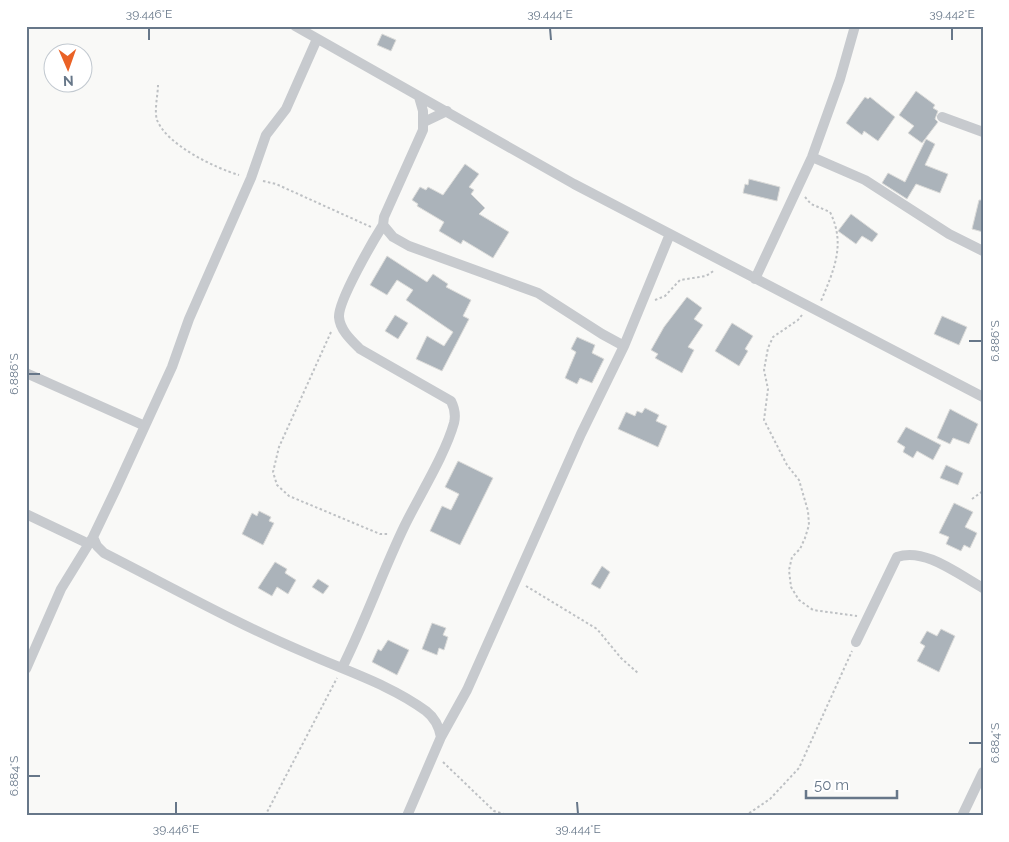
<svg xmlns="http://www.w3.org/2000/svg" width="1009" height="842" viewBox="0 0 1009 842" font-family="Raleway,sans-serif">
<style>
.building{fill:#abb3ba;stroke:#dbdbd9}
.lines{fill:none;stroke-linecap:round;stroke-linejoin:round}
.path{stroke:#bec1c4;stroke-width:2;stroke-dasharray:2.5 2.5;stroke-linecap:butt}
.minor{stroke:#c7cace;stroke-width:10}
.ticks{fill:none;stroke:#677789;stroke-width:2}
.neatline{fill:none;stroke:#677789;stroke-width:2}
.ticks-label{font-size:12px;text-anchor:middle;fill:#677789}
</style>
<rect width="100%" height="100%" fill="#f9f9f7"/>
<!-- building -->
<path class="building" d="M 382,34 L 396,40 L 391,51 L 377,45 Z
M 916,91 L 935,105 L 933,108 L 938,111 L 935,119 L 938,122 L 922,143 L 908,133 L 914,126 L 899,115 Z
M 865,97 L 868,99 L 870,97 L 895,117 L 878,141 L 864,131 L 862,135 L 846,123 Z
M 926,139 L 935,144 L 925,165 L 948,174 L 940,193 L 916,184 L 907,199 L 882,183 L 888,173 L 905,182 Z
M 465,164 L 479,174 L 469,187 L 474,190 L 471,194 L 485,208 L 479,214 L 509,232 L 493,258 L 463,240 L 461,244 L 439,231 L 444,222 L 417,206 L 418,204 L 412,200 L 420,187 L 426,190 L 428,187 L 443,195 Z
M 749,179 L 780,187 L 777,201 L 743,193 L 745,184 L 748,185 Z
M 979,200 L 983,200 L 983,232 L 972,229 Z
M 851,214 L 878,234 L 872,242 L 862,236 L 856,244 L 838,231 Z
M 387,256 L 427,282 L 433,274 L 448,284 L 446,287 L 471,300 L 463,316 L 469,319 L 442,371 L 416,359 L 427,336 L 444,346 L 453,332 L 406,300 L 413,290 L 397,280 L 387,295 L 370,285 Z
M 687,297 L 702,308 L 694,319 L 703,325 L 688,347 L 694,350 L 682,373 L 655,358 L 658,354 L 651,350 L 664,327 Z
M 395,315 L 408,323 L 398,339 L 385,331 Z
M 942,316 L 967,327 L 959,345 L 934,334 Z
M 732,323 L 753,336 L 745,349 L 748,351 L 739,366 L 715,351 Z
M 577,337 L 595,345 L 592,353 L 604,359 L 592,383 L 580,378 L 577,384 L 565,378 L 576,352 L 571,349 Z
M 645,408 L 659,415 L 656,421 L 667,426 L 658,447 L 618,429 L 626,412 L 635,416 L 637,411 L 642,413 Z
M 950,409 L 978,424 L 969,444 L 953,438 L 950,444 L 937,438 Z
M 906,427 L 941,445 L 933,460 L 917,451 L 913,458 L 903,452 L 905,447 L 897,442 Z
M 458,461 L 493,478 L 460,545 L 430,531 L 442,506 L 451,510 L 459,494 L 445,487 Z
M 946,465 L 963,473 L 958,485 L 940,478 Z
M 954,503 L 973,512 L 965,527 L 977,533 L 970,548 L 964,545 L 961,551 L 946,544 L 949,537 L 939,533 Z
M 259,511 L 271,517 L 269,521 L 274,523 L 263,545 L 242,534 L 252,513 L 257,516 Z
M 275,562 L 287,569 L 285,573 L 296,580 L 288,594 L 277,587 L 272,596 L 258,588 Z
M 602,566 L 610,572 L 600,589 L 591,584 Z
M 318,579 L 329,586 L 323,594 L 312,587 Z
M 432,623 L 446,628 L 443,635 L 448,637 L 444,650 L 439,648 L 437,655 L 422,649 Z
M 941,629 L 955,636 L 939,672 L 917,661 L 925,646 L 920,643 L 927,631 L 937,636 Z
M 388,640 L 409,650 L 397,675 L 372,662 L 378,649 L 381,651 Z"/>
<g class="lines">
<!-- path -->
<path class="path" d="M 158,85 C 158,94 154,111 157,120 C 167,145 215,168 239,175
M 263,181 L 276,184 L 371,227
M 805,197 L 811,204 L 830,212 C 846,244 834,270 821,301
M 655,300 L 665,296 L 680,280 L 706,276 L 715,270
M 802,315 L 798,320 L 773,337 L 768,348 L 764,370 L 768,389 L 764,420 L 787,465 L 799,480 L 808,511 L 809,525 L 805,538 L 800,549 L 792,557 L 789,570 L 791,587 L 799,600 L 813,610 L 857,616
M 331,332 L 279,447 L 273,472 L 277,485 L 289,496 L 380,534 L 389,534
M 972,499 L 983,491
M 526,586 L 597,629 L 621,658 L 639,674
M 443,762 L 494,811 L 510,816
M 265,816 L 337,678
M 745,816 L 770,799 L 799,768 L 852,651"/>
<!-- minor -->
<path class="minor" d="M 295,26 L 574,184 L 983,397
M 419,97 L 423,111 L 423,130 L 384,217 L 383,225 L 393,237 L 409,246 L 538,293 L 602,334 L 624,346
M 942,117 L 983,132
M 424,122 L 447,111
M 812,157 L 865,180 L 949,234 L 983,251
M 755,279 L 812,157 L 840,79 L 855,26
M 26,373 L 145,426
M 26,514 L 89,544
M 93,537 L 97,546 L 104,553 C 171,587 237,624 306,653 C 346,671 391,685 426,711 C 435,718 439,726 441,737 L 407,816
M 856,642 L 897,557 C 925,547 959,575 983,588
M 342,668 C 365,622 382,573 404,527 C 419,496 445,455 454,423 C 456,415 455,409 451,401 L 360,349 C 351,340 340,330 339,317 C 338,301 373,241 383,225
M 26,669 L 61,589 L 93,537 L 116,489 L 172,367 L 189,319 L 251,178 L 266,135 L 286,109 L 317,39
M 441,737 L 467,690 L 581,434 L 624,346 L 670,234
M 962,816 L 983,772"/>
</g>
<!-- ticks -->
<path class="ticks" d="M 149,28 L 149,40M 550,28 L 551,40M 952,28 L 952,40M 969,341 L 982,341M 28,374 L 40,374M 969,743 L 982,743M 28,776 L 40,776M 176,802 L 176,814M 577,802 L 578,814"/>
<!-- border -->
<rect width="1009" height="842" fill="none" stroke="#ffffff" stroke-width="55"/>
<!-- north arrow -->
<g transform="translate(68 68) rotate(178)"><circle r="24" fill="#ffffff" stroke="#c2c9d0"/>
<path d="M0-4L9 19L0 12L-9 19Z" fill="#ea6226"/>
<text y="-8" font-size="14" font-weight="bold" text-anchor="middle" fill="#677789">N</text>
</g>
<!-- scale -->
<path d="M806 790v8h91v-8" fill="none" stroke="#677789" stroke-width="2.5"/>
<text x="814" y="790" font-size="15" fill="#677789" stroke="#ffffff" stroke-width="4" paint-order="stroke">50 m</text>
<rect x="28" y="28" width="954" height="786" class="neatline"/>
<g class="ticks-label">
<text x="149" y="18">39.446°E</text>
<text x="550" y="18">39.444°E</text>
<text x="952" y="18">39.442°E</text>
<text transform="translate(995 341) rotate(-90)" y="4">6.886°S</text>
<text transform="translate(14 374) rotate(-90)" y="4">6.886°S</text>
<text transform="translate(995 743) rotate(-90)" y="4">6.884°S</text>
<text transform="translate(14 776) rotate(-90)" y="4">6.884°S</text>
<text x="176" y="833">39.446°E</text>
<text x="578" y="833">39.444°E</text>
</g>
</svg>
